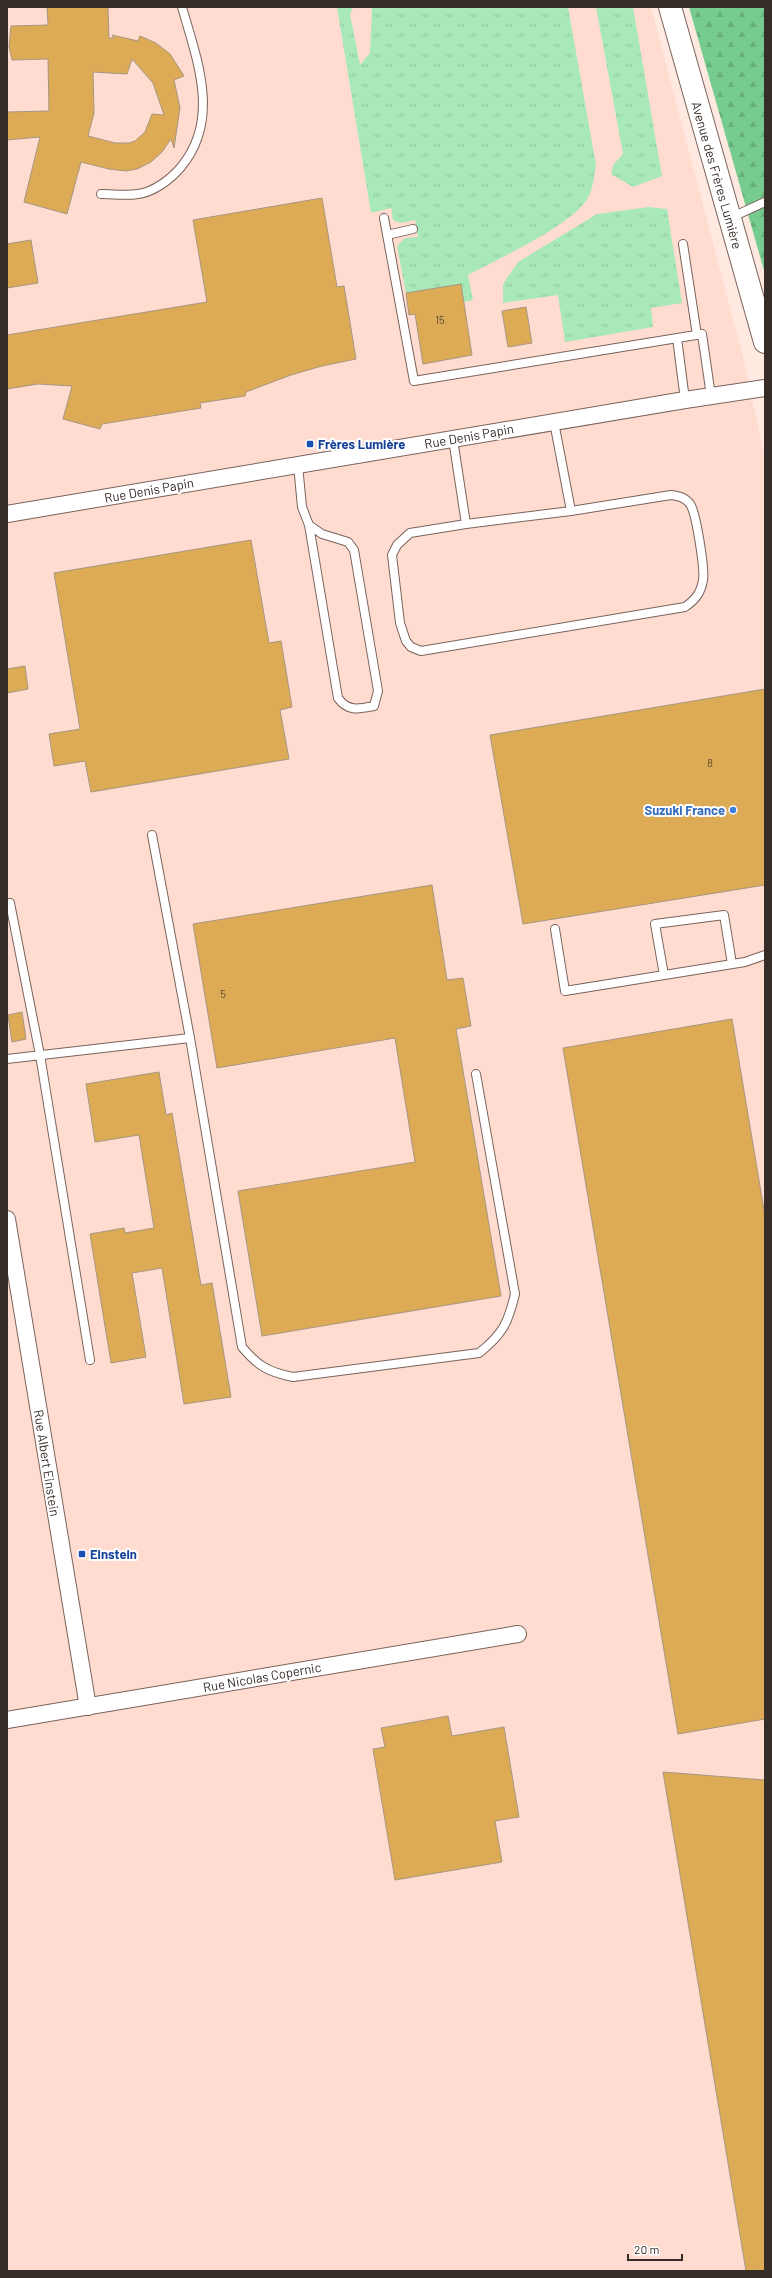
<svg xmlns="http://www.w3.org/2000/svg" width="772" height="2278" viewBox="0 0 772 2278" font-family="Barlow,sans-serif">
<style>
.built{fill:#ffdccf}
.grass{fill:url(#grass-tufts)}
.forest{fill:url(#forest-firs)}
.building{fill:#ddab55;stroke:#a49782;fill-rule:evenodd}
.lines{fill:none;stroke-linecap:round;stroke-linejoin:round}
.lane-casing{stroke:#7a635b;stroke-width:10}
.street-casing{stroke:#7a635b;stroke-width:18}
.secondary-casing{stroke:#7a635b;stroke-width:24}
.lane{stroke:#fff;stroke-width:8}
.street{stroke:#fff;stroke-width:16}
.secondary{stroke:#fff;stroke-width:22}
.transit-dot{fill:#1a4fb4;stroke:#fff;stroke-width:1.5}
.shop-dot{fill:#3f7fe0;stroke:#fff;stroke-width:1.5}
.labels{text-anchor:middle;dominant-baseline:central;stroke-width:4;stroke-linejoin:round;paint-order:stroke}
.number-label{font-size:11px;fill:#604c33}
.street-label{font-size:13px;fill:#362c28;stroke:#fff}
.transit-label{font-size:13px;font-weight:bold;fill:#164399;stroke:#fff;text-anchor:start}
.shop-label{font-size:13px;font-weight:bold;fill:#366cbe;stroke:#fff;text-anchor:end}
</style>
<defs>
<pattern id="grass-tufts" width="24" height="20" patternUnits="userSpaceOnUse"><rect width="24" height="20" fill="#a9e9b9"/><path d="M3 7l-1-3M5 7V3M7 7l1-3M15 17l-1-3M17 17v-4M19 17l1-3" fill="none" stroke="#92c89f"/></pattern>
<pattern id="forest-firs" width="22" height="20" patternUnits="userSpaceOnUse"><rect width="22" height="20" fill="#76cb8f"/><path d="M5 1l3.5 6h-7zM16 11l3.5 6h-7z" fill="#67ae7b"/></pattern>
</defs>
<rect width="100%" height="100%" fill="#ffe9e1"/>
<!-- built -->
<path class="built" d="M 7,7 L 651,7 L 743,357 L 765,458 L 765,2271 L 7,2271 Z"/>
<!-- grass -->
<path class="grass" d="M 337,7 L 353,7 L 350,14 L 360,65 L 370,53 L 372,7 L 568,7 L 596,165 C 594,176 593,192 586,201 C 566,228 500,258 468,275 L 473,300 L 464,302 L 461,284 L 406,293 L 397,246 L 405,238 L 418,237 L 415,220 L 400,223 L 393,220 L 391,208 L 371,213 Z
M 596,7 L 633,7 L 662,176 L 633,187 L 611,174 L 613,165 L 623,154 Z
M 649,207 L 667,209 L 682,303 L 651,308 L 653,327 L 565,342 L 558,295 L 503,303 L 503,284 L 518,262 L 597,214 Z"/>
<!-- forest -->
<path class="forest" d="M 689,7 L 765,7 L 765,274 Z"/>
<!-- building -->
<path class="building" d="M 47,7 L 108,7 L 109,38 L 114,38 L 112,35 L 138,41 L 140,36 L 156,43 L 170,54 L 184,76 L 174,80 L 180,108 L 174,148 L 171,139 L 162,152 L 151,162 L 137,169 L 126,171 L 109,169 L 81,162 L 67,214 L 24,202 L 40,137 L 7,140 L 7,112 L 49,111 L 48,59 L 12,60 L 9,46 L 11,26 L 48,25 ZM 132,59 L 153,83 L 164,115 L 152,114 L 145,132 L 135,141 L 129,143 L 115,143 L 88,136 L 94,113 L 93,72 L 127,74 Z
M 322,198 L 337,287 L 344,286 L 356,359 L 322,366 L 291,375 L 246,392 L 245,396 L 200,403 L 201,408 L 102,424 L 100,429 L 63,419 L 72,386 L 38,384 L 7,389 L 7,335 L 207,302 L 193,220 Z
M 31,240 L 38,283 L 7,288 L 7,244 Z
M 461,284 L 472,355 L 423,364 L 415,314 L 409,315 L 406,293 Z
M 526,307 L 532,343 L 508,347 L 502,311 Z
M 251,540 L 269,643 L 281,641 L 292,707 L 280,710 L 289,759 L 91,792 L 85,761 L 54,766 L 49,734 L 80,729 L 54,573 Z
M 25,666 L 28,689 L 7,693 L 7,669 Z
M 765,689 L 765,885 L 523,924 L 490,735 Z
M 432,885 L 447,980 L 463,978 L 471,1026 L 456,1029 L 501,1296 L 262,1336 L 238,1191 L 415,1162 L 395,1038 L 217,1068 L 193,924 Z
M 22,1012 L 26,1039 L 12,1042 L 8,1015 Z
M 732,1019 L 765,1216 L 765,1719 L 678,1734 L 563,1048 Z
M 159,1072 L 166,1115 L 172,1113 L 201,1285 L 212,1283 L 231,1397 L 184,1404 L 162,1268 L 132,1273 L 146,1357 L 111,1363 L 90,1234 L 124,1228 L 125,1233 L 154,1228 L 139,1135 L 95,1142 L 86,1084 Z
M 448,1716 L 452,1736 L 504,1727 L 519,1817 L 495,1821 L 502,1862 L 395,1880 L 373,1749 L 385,1747 L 381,1728 Z
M 663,1772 L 765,1780 L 765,2271 L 746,2271 Z"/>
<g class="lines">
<!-- lane casing -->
<g class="lane-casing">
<path id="lane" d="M 101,194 C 113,194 126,196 138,194 C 154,192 171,179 181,167 C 221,119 197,60 182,7
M 384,218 L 414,381 L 702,334 L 711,396
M 730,218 L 765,202
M 387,235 L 413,229
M 683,244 L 697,335
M 677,338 L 685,400
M 453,439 L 466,524 L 571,511 L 554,422
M 298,465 L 302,507 L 309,525
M 466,524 L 410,533 L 397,545 L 392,555 L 400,623 L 406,641 L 411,647 L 421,651 L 685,607 C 695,600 701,593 703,580 C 705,569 696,512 690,504 C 685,497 678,496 671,495 L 571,511
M 309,525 L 322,534 L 348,542 L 354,550 L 378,691 L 374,706 C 359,709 348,712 338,698 Z
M 152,835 L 190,1038
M 10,903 L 40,1055 L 90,1360
M 555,929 L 565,991 L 745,962 L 765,955
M 664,975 L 655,924 L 724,915 L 732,964
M 7,1059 L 190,1038 L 242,1347 C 258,1366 268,1372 293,1377 L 479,1353 C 503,1334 508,1323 515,1294 L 476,1074"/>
</g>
<!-- street casing -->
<g class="street-casing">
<path id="street" d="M 7,514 L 685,400 L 765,388
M 7,1219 L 88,1707
M 7,1720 L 518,1634"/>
</g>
<!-- secondary casing -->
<g class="secondary-casing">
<path id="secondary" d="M 670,7 L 765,342"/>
</g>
<!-- lane -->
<use href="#lane" class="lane"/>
<!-- street -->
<use href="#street" class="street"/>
<!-- secondary -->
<use href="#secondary" class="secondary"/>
</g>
<!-- markers -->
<g class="transit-dot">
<rect x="306" y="440" width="8" height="8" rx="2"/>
<rect x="78" y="1550" width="8" height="8" rx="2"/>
</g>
<circle class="shop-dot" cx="733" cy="810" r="4"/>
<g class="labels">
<!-- number labels -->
<g class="number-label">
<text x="440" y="319">15</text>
<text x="710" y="762">8</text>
<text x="223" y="993">5</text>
</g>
<!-- street labels -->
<g class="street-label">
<text transform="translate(717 175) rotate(74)">Avenue des Frères Lumière</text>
<text transform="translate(469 436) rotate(-10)">Rue Denis Papin</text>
<text transform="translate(149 490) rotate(-10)">Rue Denis Papin</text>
<text transform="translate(47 1463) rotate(81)">Rue Albert Einstein</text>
<text transform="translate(262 1677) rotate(-10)">Rue Nicolas Copernic</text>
</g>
<!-- transit labels -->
<g class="transit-label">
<text x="318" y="444">Frères Lumière</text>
<text x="90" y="1554">Einstein</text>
</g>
<!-- shop labels -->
<g class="shop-label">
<text x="725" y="810">Suzuki France</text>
</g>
</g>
<!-- border -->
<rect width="772" height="2278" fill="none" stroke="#362c28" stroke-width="16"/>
<!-- scale -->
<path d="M628 2254v6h54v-6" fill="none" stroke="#362c28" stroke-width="2"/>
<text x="634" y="2254" font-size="12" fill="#362c28" stroke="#ffffff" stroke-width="3" paint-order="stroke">20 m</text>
</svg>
